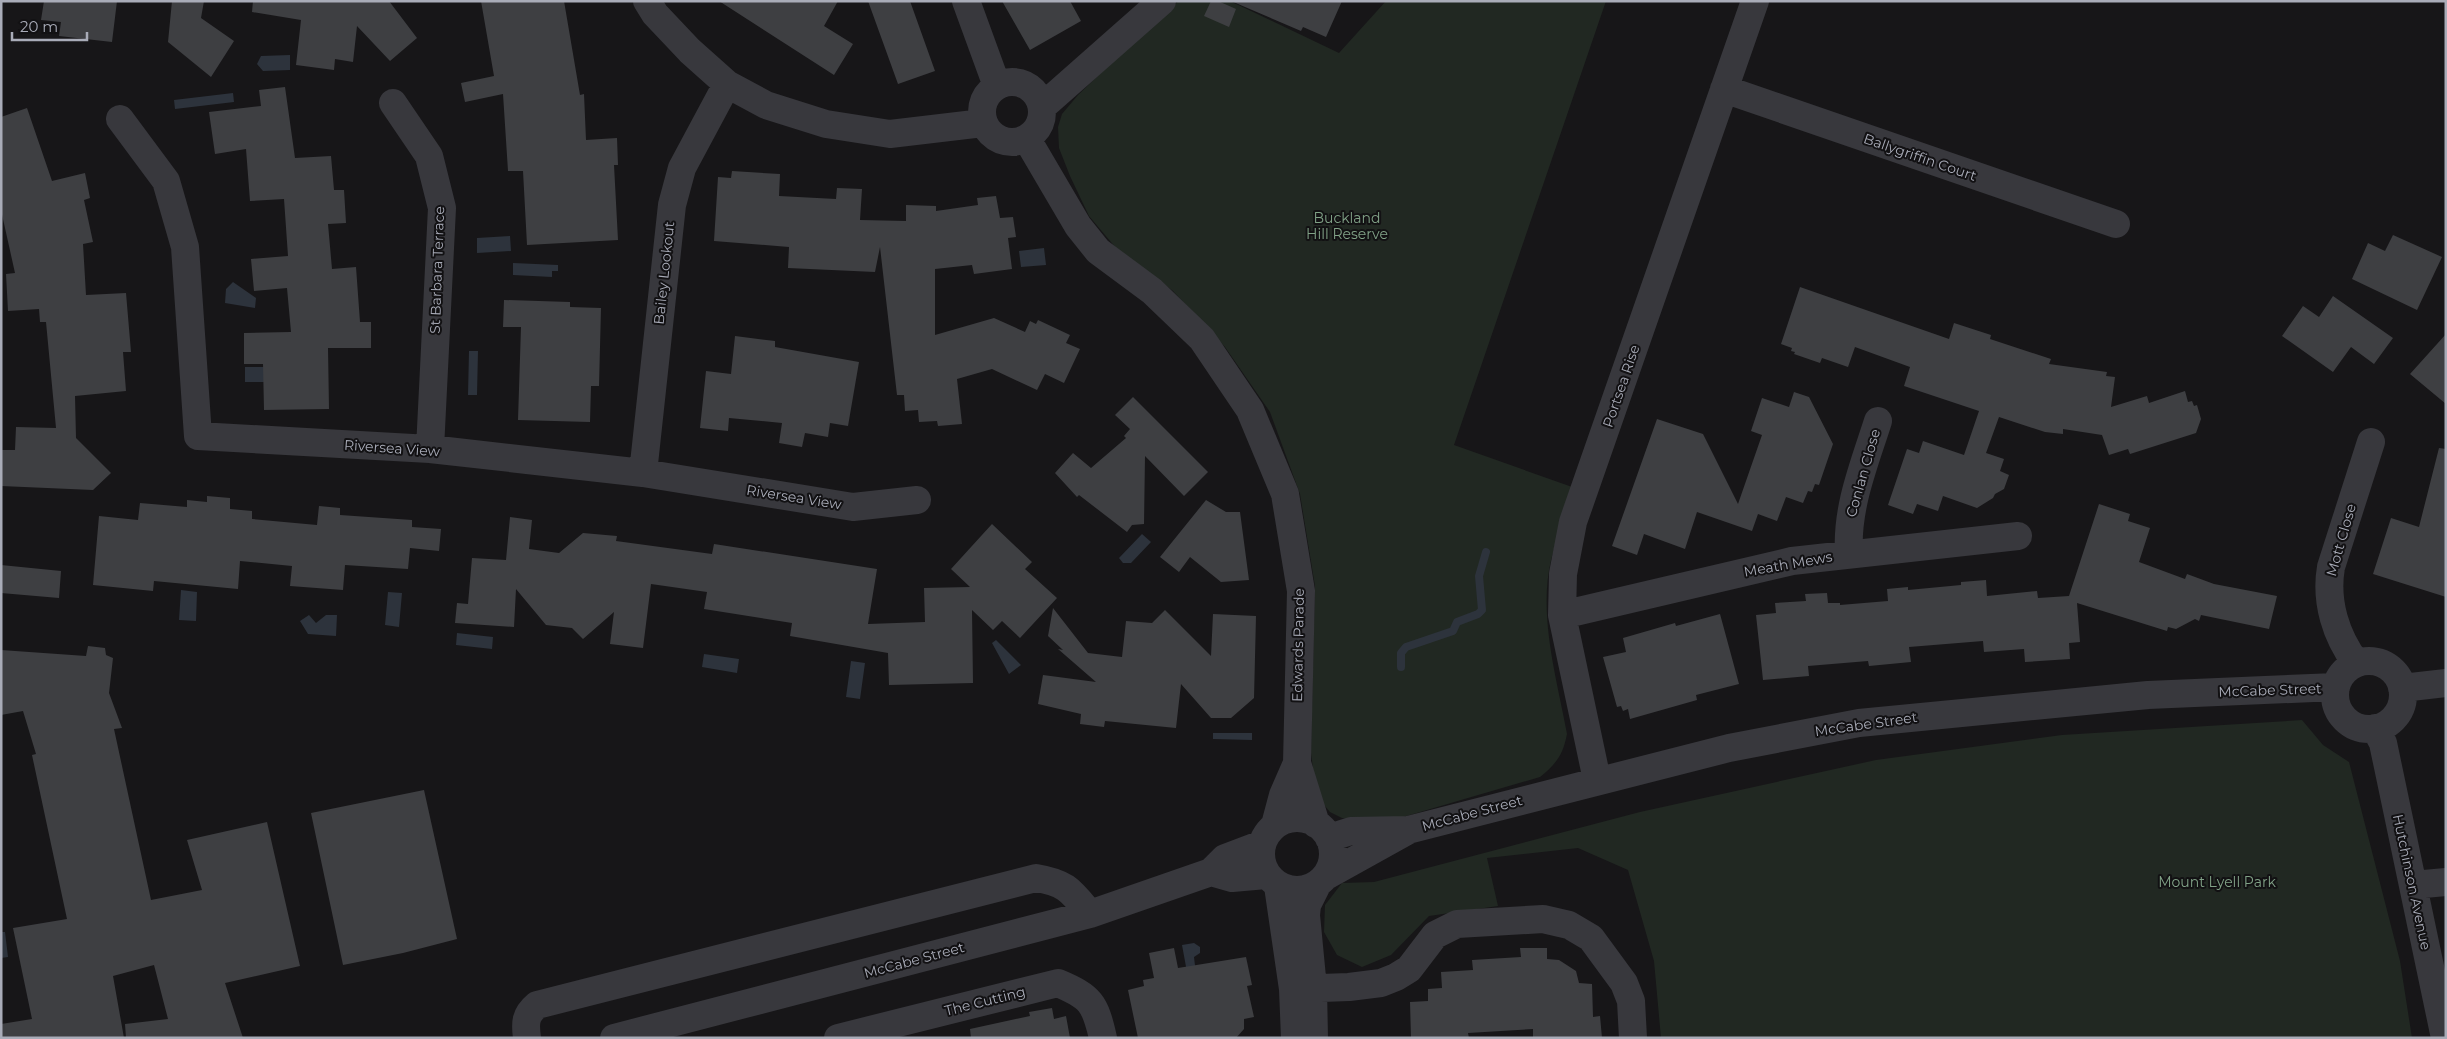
<svg xmlns="http://www.w3.org/2000/svg" width="2447" height="1039" viewBox="0 0 2447 1039" font-family="Montserrat,sans-serif">
<style>
.green{fill:#212822}
.water{fill:#2d333c}
.lines{fill:none;stroke-linecap:round;stroke-linejoin:round}
.stream{stroke:#2d333c;stroke-width:8}
.building{fill:#3e3f42}
.minor{stroke:#38383d;stroke-width:28}
.labels{text-anchor:middle;dominant-baseline:central;stroke-width:4;stroke-linejoin:round;paint-order:stroke}
.street-label{font-size:14px;fill:#a9acb8;stroke:#121113}
.park-label{font-size:14px;fill:#81a287;stroke:#121113}
</style>
<rect width="100%" height="100%" fill="#171618"/>
<!-- green -->
<path class="green" d="M 1179,1 L 1230,1 L 1339,53 L 1386,1 L 1606,1 L 1454,445 L 1575,488 C 1567,512 1557,536 1551,560 C 1538,616 1557,679 1567,734 C 1563,755 1556,764 1540,777 L 1403,817 L 1359,821 L 1342,818 L 1330,812 L 1319,799 L 1315,786 L 1311,752 L 1315,586 L 1300,494 L 1270,412 L 1225,347 L 1173,291 L 1116,248 L 1089,216 L 1070,176 L 1059,148 L 1058,127 L 1062,114 L 1078,95 L 1158,18 Z
M 2302,720 L 2323,745 L 2349,762 L 2400,961 L 2412,1038 L 1661,1038 L 1654,961 L 1628,870 L 1578,848 L 1487,858 L 1498,906 L 1429,916 L 1391,955 L 1362,967 L 1337,955 L 1324,932 L 1325,905 L 1342,883 L 1374,882 L 1640,812 L 1876,760 L 2062,735 Z"/>
<!-- water -->
<path class="water" d="M 290,55 L 290,70 L 263,71 L 257,64 L 261,56 Z
M 233,93 L 234,102 L 175,109 L 174,100 Z
M 510,236 L 511,251 L 477,253 L 477,238 Z
M 1044,248 L 1046,265 L 1021,267 L 1019,251 Z
M 513,263 L 558,265 L 558,271 L 552,271 L 552,277 L 513,275 Z
M 233,282 L 256,298 L 255,308 L 225,303 L 226,289 Z
M 469,351 L 478,351 L 477,395 L 468,395 Z
M 245,367 L 293,367 L 293,382 L 245,382 Z
M 1142,534 L 1151,542 L 1131,563 L 1123,563 L 1119,558 Z
M 181,590 L 197,592 L 196,621 L 179,620 Z
M 388,592 L 402,593 L 399,627 L 385,625 Z
M 309,615 L 316,623 L 326,615 L 337,615 L 336,636 L 308,634 L 300,621 Z
M 457,633 L 493,637 L 492,649 L 456,645 Z
M 996,640 L 1021,665 L 1009,674 L 992,643 Z
M 704,654 L 739,659 L 737,673 L 702,667 Z
M 851,661 L 865,663 L 860,699 L 846,697 Z
M 1213,733 L 1252,733 L 1252,740 L 1213,739 Z
M 1,932 L 5,932 L 8,957 L 1,958 Z
M 1194,943 L 1200,947 L 1200,953 L 1194,957 L 1197,983 L 1189,983 L 1182,945 Z"/>
<g class="lines">
<!-- stream -->
<path class="stream" d="M 1401,667 L 1401,653 L 1406,647 L 1453,631 L 1457,622 L 1478,614 L 1482,610 L 1479,576 L 1486,552"/>
</g>
<!-- building -->
<path class="building" d="M 44,1 L 117,1 L 112,42 L 59,36 L 61,22 L 41,20 Z
M 172,1 L 204,1 L 201,18 L 234,41 L 211,77 L 168,42 Z
M 253,1 L 389,1 L 417,38 L 390,61 L 357,26 L 353,62 L 335,59 L 334,70 L 296,65 L 301,20 L 252,12 Z
M 481,1 L 564,1 L 580,95 L 584,94 L 586,140 L 617,138 L 618,165 L 614,165 L 618,240 L 527,245 L 523,171 L 508,171 L 503,94 L 465,102 L 461,83 L 494,76 Z
M 719,1 L 838,1 L 824,26 L 853,44 L 834,75 Z
M 868,1 L 910,1 L 935,71 L 898,84 Z
M 1002,1 L 1070,1 L 1081,21 L 1030,50 Z
M 1211,1 L 1218,1 L 1236,9 L 1229,27 L 1204,16 Z
M 1231,1 L 1342,1 L 1326,37 L 1303,27 L 1301,31 Z
M 285,87 L 295,158 L 331,156 L 334,190 L 344,190 L 346,223 L 328,224 L 332,269 L 356,267 L 360,322 L 371,322 L 371,348 L 328,348 L 329,409 L 264,410 L 263,364 L 244,364 L 244,333 L 291,332 L 287,288 L 254,291 L 251,259 L 288,256 L 284,199 L 250,201 L 246,149 L 215,154 L 209,112 L 261,106 L 259,90 Z
M 27,108 L 52,181 L 85,173 L 90,198 L 84,200 L 93,242 L 83,244 L 86,295 L 126,293 L 131,352 L 123,352 L 126,391 L 75,396 L 76,438 L 111,473 L 93,490 L 1,486 L 1,450 L 15,450 L 16,427 L 56,428 L 46,322 L 40,322 L 39,309 L 8,311 L 6,274 L 15,273 L 1,210 L 1,117 Z
M 732,171 L 780,174 L 779,196 L 836,199 L 837,188 L 862,189 L 860,220 L 906,221 L 906,205 L 936,206 L 936,211 L 978,205 L 977,198 L 996,196 L 1000,218 L 1013,217 L 1016,237 L 1008,238 L 1012,269 L 974,274 L 972,265 L 935,269 L 935,335 L 994,318 L 1025,332 L 1030,321 L 1036,324 L 1038,320 L 1070,335 L 1066,343 L 1080,349 L 1064,383 L 1045,374 L 1037,390 L 992,369 L 957,379 L 962,424 L 938,426 L 937,421 L 919,422 L 918,410 L 905,411 L 904,395 L 897,395 L 880,247 L 875,272 L 788,268 L 789,247 L 714,241 L 718,177 L 731,178 Z
M 2393,235 L 2442,257 L 2417,310 L 2352,279 L 2368,243 L 2385,251 Z
M 1800,287 L 1949,339 L 1954,323 L 1991,335 L 1990,339 L 2051,359 L 2049,364 L 2107,372 L 2106,376 L 2115,377 L 2111,407 L 2147,396 L 2149,403 L 2185,391 L 2188,402 L 2192,401 L 2194,406 L 2197,405 L 2201,419 L 2196,433 L 2130,454 L 2128,449 L 2109,455 L 2102,435 L 2063,429 L 2063,434 L 2045,432 L 1999,417 L 1986,453 L 2004,459 L 2000,471 L 2009,475 L 2004,489 L 1995,494 L 1993,498 L 1977,508 L 1943,496 L 1938,511 L 1917,504 L 1913,514 L 1888,505 L 1907,449 L 1919,453 L 1923,441 L 1964,455 L 1979,411 L 1904,386 L 1910,367 L 1855,347 L 1848,367 L 1822,358 L 1820,363 L 1794,354 L 1795,352 L 1791,351 L 1792,348 L 1781,344 Z
M 2333,296 L 2393,338 L 2374,364 L 2351,347 L 2333,372 L 2282,336 L 2303,306 L 2319,317 Z
M 504,300 L 570,302 L 570,307 L 601,308 L 599,386 L 591,386 L 590,422 L 518,420 L 521,327 L 503,327 Z
M 2446,334 L 2446,404 L 2410,374 Z
M 735,336 L 775,341 L 775,347 L 859,362 L 848,426 L 830,423 L 828,437 L 805,433 L 802,447 L 779,443 L 782,423 L 729,418 L 728,431 L 700,428 L 706,371 L 731,374 Z
M 1794,392 L 1809,397 L 1833,444 L 1819,485 L 1815,484 L 1812,492 L 1808,491 L 1803,503 L 1786,497 L 1777,521 L 1758,514 L 1752,531 L 1697,512 L 1685,549 L 1644,534 L 1637,555 L 1612,546 L 1657,419 L 1703,434 L 1738,504 L 1762,435 L 1751,431 L 1762,398 L 1789,407 Z
M 1133,397 L 1208,472 L 1184,496 L 1145,456 L 1144,524 L 1132,525 L 1127,532 L 1079,495 L 1077,497 L 1055,473 L 1073,453 L 1091,468 L 1126,438 L 1124,436 L 1130,429 L 1115,415 Z
M 2439,448 L 2446,449 L 2446,597 L 2373,574 L 2391,518 L 2419,527 Z
M 207,496 L 230,498 L 230,509 L 252,511 L 252,519 L 317,525 L 319,506 L 340,508 L 340,515 L 412,520 L 412,527 L 441,529 L 439,551 L 410,548 L 408,569 L 345,565 L 343,590 L 290,586 L 292,566 L 240,561 L 238,589 L 154,581 L 153,591 L 93,585 L 99,516 L 138,520 L 140,503 L 187,507 L 187,500 L 207,502 Z
M 1206,500 L 1226,512 L 1240,512 L 1249,580 L 1221,582 L 1190,557 L 1179,572 L 1160,557 Z
M 2099,504 L 2130,514 L 2128,521 L 2150,528 L 2139,562 L 2185,579 L 2187,574 L 2214,584 L 2277,596 L 2269,629 L 2201,615 L 2199,621 L 2195,619 L 2176,629 L 2168,627 L 2167,631 L 2077,603 L 2080,642 L 2069,643 L 2070,659 L 2025,662 L 2024,649 L 1984,652 L 1983,641 L 1909,647 L 1911,662 L 1869,666 L 1868,661 L 1808,666 L 1809,676 L 1763,680 L 1756,615 L 1776,613 L 1775,603 L 1806,601 L 1805,594 L 1827,593 L 1828,603 L 1840,603 L 1840,605 L 1888,601 L 1887,589 L 1908,587 L 1908,590 L 1961,585 L 1961,582 L 1986,580 L 1987,596 L 2037,591 L 2038,598 L 2069,596 Z
M 510,517 L 532,520 L 529,549 L 559,553 L 583,533 L 617,536 L 616,541 L 712,554 L 714,544 L 877,569 L 868,624 L 925,622 L 924,588 L 970,587 L 951,569 L 992,524 L 1032,562 L 1025,569 L 1057,598 L 1020,638 L 1002,621 L 993,630 L 972,610 L 973,683 L 889,685 L 888,653 L 790,636 L 792,623 L 704,609 L 707,592 L 651,584 L 643,648 L 610,644 L 614,612 L 583,639 L 572,628 L 546,625 L 516,589 L 514,627 L 455,623 L 457,603 L 468,604 L 472,558 L 506,560 Z
M 1,565 L 61,571 L 59,598 L 1,593 Z
M 1053,608 L 1088,653 L 1122,657 L 1126,621 L 1152,623 L 1165,610 L 1211,656 L 1213,614 L 1256,616 L 1254,698 L 1231,718 L 1211,718 L 1181,684 L 1176,728 L 1105,721 L 1104,727 L 1080,724 L 1081,714 L 1038,704 L 1043,675 L 1096,682 L 1058,649 L 1063,650 L 1048,636 Z
M 1720,614 L 1739,684 L 1696,695 L 1697,700 L 1630,719 L 1628,709 L 1623,711 L 1621,706 L 1617,707 L 1603,657 L 1626,652 L 1623,638 L 1675,623 L 1676,626 Z
M 88,646 L 105,648 L 106,655 L 113,658 L 109,693 L 122,728 L 114,729 L 151,900 L 202,890 L 187,840 L 267,822 L 300,966 L 225,983 L 243,1038 L 126,1038 L 125,1024 L 168,1019 L 154,965 L 113,976 L 124,1038 L 1,1038 L 1,1024 L 32,1019 L 13,928 L 67,919 L 32,755 L 36,754 L 23,711 L 1,715 L 1,650 L 86,656 Z
M 424,790 L 457,939 L 403,953 L 343,965 L 311,813 Z
M 1174,948 L 1178,968 L 1246,957 L 1252,985 L 1247,986 L 1254,1017 L 1244,1019 L 1244,1029 L 1236,1038 L 1138,1038 L 1128,990 L 1144,986 L 1143,980 L 1154,978 L 1149,953 Z
M 1520,948 L 1547,948 L 1547,959 L 1559,960 L 1576,971 L 1579,983 L 1592,984 L 1593,1017 L 1600,1016 L 1602,1038 L 1533,1038 L 1533,1029 L 1468,1033 L 1469,1038 L 1411,1038 L 1410,1002 L 1428,1001 L 1428,989 L 1442,988 L 1441,972 L 1473,970 L 1472,960 L 1521,957 Z
M 1052,1008 L 1054,1019 L 1066,1016 L 1070,1038 L 971,1038 L 970,1029 L 1030,1016 L 1029,1012 Z"/>
<g class="lines">
<!-- minor -->
<path class="minor" d="M 647,1 L 655,14 L 690,51 L 727,84 L 766,105 L 826,124 L 890,134 L 983,123
M 966,1 L 997,86
M982 112a30 30 0 1 1 60 0a30 30 0 1 1-60 0Z
M 1724,89 L 2116,224
M 393,103 L 429,156 L 442,208 L 430,449
M 1042,107 L 1162,1
M 120,119 L 166,181 L 185,247 L 198,436 L 430,449 L 643,473 L 853,507 L 917,500
M 1027,139 L 1078,226 L 1098,251 L 1152,291 L 1202,339 L 1250,410 L 1285,494 L 1301,591 L 1297,763 L 1316,824
M 643,473 L 672,205 L 682,168 L 727,84
M 1849,554 C 1846,508 1864,465 1878,421
M 1562,615 L 1792,561 L 2018,536
M2335 695a34 34 0 1 1 68 0a34 34 0 1 1-68 0Z
M 2356,663 C 2336,636 2325,602 2331,567 L 2371,442
M 2402,688 L 2446,683
M 2375,728 L 2383,743 L 2445,1038
M 1597,780 L 1562,615 L 1563,574 L 1573,522 L 1755,1
M1261 854a36 36 0 1 1 72 0a36 36 0 1 1-72 0Z
M 1275,825 L 1283,795 L 1297,763
M 1329,838 L 1351,831 L 1408,830 L 1729,748 L 1859,723 L 2148,695 L 2336,687
M 1211,872 L 1232,878 L 1266,875
M 1326,876 L 1407,831
M 2413,885 L 2446,882
M 1278,886 L 1293,989 L 1295,1038
M 1293,989 L 1349,987 L 1381,983 L 1396,977 L 1409,969 L 1435,935 L 1457,924 L 1543,919 L 1569,925 L 1591,938 L 1624,983 L 1631,1001 L 1633,1038
M 527,1038 C 525,1023 525,1015 537,1005 L 1036,878 C 1067,883 1071,891 1090,914
M 614,1038 L 1090,914 L 1211,872 L 1225,858 L 1262,844
M 838,1038 L 1058,983 C 1091,997 1095,1003 1103,1038
M 1314,1038 L 1313,988 L 1306,915 L 1307,905 L 1317,885"/>
</g>
<g class="labels">
<!-- street labels -->
<g class="street-label">
<text transform="translate(1920 157) rotate(19)">Ballygriffin Court</text>
<text transform="translate(437 270) rotate(-88)">St Barbara Terrace</text>
<text transform="translate(664 273) rotate(-84)">Bailey Lookout</text>
<text transform="translate(1621 386) rotate(-71)">Portsea Rise</text>
<text transform="translate(392 448) rotate(4)">Riversea View</text>
<text transform="translate(1863 473) rotate(-74)">Conlan Close</text>
<text transform="translate(794 497) rotate(9)">Riversea View</text>
<text transform="translate(2341 540) rotate(-74)">Mott Close</text>
<text transform="translate(1788 564) rotate(-10)">Meath Mews</text>
<text transform="translate(1298 645) rotate(-89)">Edwards Parade</text>
<text transform="translate(2270 690) rotate(-2)">McCabe Street</text>
<text transform="translate(1866 724) rotate(-8)">McCabe Street</text>
<text transform="translate(1472 813) rotate(-15)">McCabe Street</text>
<text transform="translate(2412 882) rotate(78)">Hutchinson Avenue</text>
<text transform="translate(914 960) rotate(-15)">McCabe Street</text>
<text transform="translate(985 1001) rotate(-14)">The Cutting</text>
</g>
<!-- park labels -->
<g class="park-label">
<text x="1347" y="218">Buckland<tspan x="1347" dy="16">Hill Reserve</tspan></text>
<text x="2217" y="882">Mount Lyell Park</text>
</g>
</g>
<!-- border -->
<rect width="2447" height="1039" fill="none" stroke="#a9acb8" stroke-width="5"/>
<!-- scale -->
<path d="M12 32v8h75v-8" fill="none" stroke="#a9acb8" stroke-width="2.5"/>
<text x="20" y="32" font-size="15" fill="#a9acb8" stroke="#121113" stroke-width="4" paint-order="stroke">20 m</text>
</svg>
